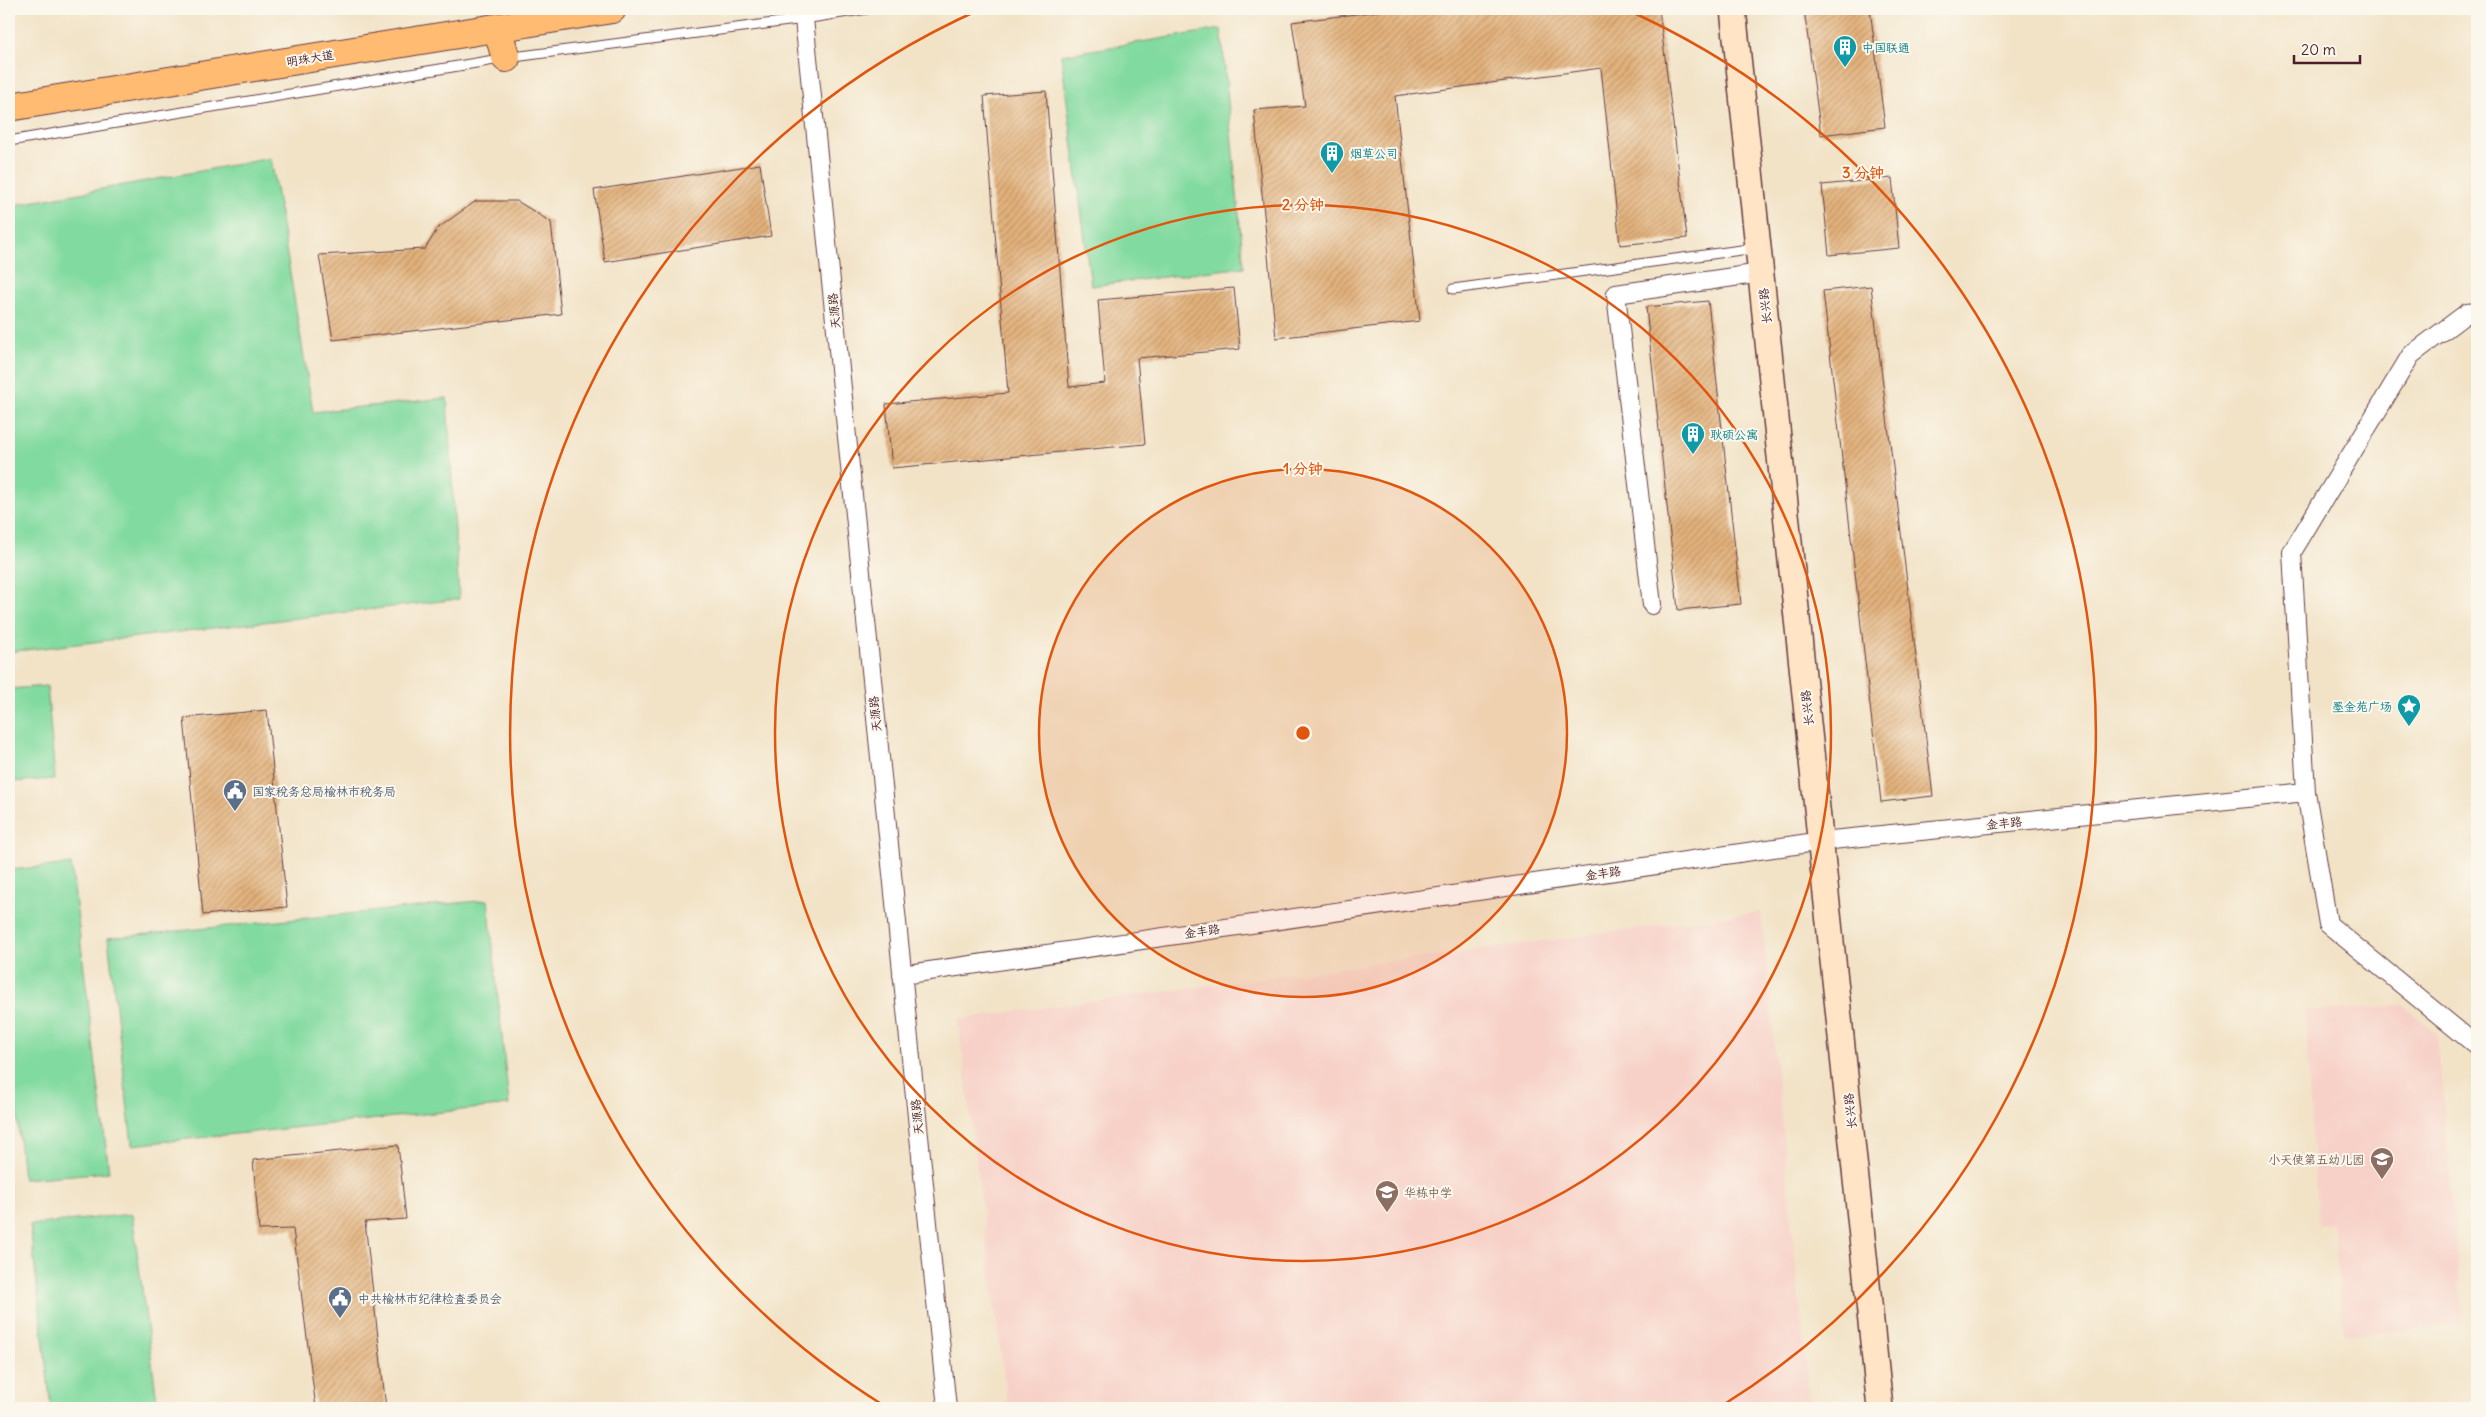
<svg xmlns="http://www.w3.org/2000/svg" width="2486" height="1417" viewBox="0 0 2486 1417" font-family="Delius,'LXGW WenKai TC',sans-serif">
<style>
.built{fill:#f7d1c8}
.green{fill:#81da9f;stroke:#667c65}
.building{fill:url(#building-hatch)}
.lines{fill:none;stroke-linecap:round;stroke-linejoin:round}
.lane-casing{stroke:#633c42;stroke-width:11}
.street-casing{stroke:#633c42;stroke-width:20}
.secondary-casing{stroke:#633c42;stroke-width:28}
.primary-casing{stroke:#633c42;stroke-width:30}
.lane{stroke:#fff;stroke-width:9}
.street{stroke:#fff;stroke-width:18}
.secondary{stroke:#ffe4c6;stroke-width:25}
.primary{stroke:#ffbb71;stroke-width:28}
.ring{fill:none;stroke:#e0560e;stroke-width:2.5}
.labels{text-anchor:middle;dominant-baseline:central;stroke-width:4;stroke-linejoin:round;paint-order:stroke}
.culture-label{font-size:12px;fill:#0d838f;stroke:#fbf7ec;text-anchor:start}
.street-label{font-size:12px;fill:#4a1f2b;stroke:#fbf7ec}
.service-label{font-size:12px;fill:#4e5e75;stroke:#fbf7ec;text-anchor:start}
.education-label{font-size:12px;fill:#785e54;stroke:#fbf7ec;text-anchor:end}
.centre{fill:#e0560e;stroke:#fbf7ec;stroke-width:2.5}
.ring-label{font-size:15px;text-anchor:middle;font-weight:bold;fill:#e0560e;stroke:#fbf7ec;stroke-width:4;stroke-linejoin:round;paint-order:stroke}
</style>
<defs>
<pattern id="building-hatch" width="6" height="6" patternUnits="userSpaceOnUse" patternTransform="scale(1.25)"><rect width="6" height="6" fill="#e3b27c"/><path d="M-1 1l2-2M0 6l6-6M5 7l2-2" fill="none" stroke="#ba9066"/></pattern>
</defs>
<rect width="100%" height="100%" fill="#fbf7ec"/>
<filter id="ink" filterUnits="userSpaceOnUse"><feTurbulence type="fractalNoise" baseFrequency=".02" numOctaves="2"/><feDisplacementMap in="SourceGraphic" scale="10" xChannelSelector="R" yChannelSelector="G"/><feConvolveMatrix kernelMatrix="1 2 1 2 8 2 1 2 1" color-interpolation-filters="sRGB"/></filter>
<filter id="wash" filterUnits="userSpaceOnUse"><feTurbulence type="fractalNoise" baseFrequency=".0096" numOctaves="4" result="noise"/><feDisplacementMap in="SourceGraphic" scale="20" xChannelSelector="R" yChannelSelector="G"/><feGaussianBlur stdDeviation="1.12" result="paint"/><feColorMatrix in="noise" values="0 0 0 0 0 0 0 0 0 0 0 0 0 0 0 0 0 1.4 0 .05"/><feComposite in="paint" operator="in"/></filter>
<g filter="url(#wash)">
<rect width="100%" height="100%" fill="#f2e3c7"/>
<!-- built -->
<path class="built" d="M 1761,912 L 1810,1408 L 1008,1408 L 958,1019 Z
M 2404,1006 L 2437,1033 L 2463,1324 L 2344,1336 L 2333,1223 L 2318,1224 L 2304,1011 Z"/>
<!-- green -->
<path class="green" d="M 1221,29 L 1244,267 L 1091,286 L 1061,55 Z
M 271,158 L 313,412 L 447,398 L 459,599 L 9,652 L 9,206 Z
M 47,686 L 55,779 L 9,782 L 9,689 Z
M 71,864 L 109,1172 L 23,1179 L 9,1027 L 9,870 Z
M 488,900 L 509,1105 L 132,1145 L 108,938 Z
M 132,1214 L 158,1408 L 51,1408 L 30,1225 Z"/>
<g id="blocks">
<!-- building -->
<path class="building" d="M 1395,9 L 1659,9 L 1687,238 L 1620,245 L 1601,68 L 1395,96 L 1420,321 L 1276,338 L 1254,110 L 1305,106 L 1292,22 Z
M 1804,9 L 1870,9 L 1885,127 L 1821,135 Z
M 1046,91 L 1069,387 L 1105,383 L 1098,300 L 1234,288 L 1240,349 L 1137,358 L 1145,444 L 892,468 L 886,404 L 1008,393 L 984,96 Z
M 760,164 L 771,236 L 605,262 L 594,190 Z
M 1892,178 L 1899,248 L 1829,255 L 1822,185 Z
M 476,201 L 517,201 L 551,222 L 561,314 L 333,340 L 319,255 L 425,249 L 438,228 Z
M 1871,286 L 1933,796 L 1881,802 L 1823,291 Z
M 1708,301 L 1741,604 L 1678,610 L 1646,307 Z
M 267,710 L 287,907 L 203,915 L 184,718 Z
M 398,1145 L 406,1219 L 365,1222 L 386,1408 L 316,1408 L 293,1229 L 259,1230 L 253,1160 Z"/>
</g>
</g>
<g filter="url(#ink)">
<use href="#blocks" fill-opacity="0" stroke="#633c42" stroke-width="1"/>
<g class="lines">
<!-- lane casing -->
<g class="lane-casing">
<path id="lane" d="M 9,141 L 506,58 L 804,19 L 867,9
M 1453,289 L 1756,248"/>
</g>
<!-- street casing -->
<g class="street-casing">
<path id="street" d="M 804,19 L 947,1408
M 2477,312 L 2467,313 L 2411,355 L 2292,552 L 2306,792 L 2328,924 L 2477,1046
M 1652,605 L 1616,294 L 1761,273
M 902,975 L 1822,841 L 2306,792"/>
</g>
<!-- secondary casing -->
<g class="secondary-casing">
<path id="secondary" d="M 1733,9 L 1880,1408"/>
</g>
<!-- primary casing -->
<g class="primary-casing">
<path id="primary" d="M 497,28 L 506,58
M 9,107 L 612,9"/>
</g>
<!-- lane -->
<use href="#lane" class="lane"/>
<!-- street -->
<use href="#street" class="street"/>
<!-- secondary -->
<use href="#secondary" class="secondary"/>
<!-- primary -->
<use href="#primary" class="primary"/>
</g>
</g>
<!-- distance rings -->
<circle cx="1303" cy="733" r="264" fill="#e0560e" fill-opacity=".12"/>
<g class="ring">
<circle cx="1303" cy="733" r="264"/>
<circle cx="1303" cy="733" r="528"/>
<path d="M883 1405A792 792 0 0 1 981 9M1625 9A792 792 0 0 1 1723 1405"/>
</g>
<!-- icons -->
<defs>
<g id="building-pin" transform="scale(1.25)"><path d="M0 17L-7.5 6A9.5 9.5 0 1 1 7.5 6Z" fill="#0f9aa8" stroke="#fbf7ec"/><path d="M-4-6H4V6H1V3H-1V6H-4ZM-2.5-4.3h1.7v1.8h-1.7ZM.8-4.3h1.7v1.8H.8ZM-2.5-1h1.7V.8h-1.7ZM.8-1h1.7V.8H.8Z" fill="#fff"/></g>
<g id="sight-pin" transform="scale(1.25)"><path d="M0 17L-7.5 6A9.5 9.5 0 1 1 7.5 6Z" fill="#0f9aa8" stroke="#fbf7ec"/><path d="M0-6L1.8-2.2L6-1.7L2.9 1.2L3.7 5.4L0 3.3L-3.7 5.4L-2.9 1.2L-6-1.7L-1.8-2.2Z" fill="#fff"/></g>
<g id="civic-pin" transform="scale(1.25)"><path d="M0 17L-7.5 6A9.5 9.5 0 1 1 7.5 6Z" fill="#5c6f8a" stroke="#fbf7ec"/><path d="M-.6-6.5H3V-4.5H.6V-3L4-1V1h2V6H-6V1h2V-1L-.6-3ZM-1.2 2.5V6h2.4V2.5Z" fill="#fff"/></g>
<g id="school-pin" transform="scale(1.25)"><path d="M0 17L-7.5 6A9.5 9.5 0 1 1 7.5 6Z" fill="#8d6e63" stroke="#fbf7ec"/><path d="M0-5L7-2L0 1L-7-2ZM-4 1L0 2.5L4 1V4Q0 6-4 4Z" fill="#fff"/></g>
</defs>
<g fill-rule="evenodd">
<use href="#building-pin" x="1845" y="47"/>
<use href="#building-pin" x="1332" y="153"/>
<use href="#building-pin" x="1693" y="434"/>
<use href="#sight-pin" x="2409" y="706"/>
<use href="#civic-pin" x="235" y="791"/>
<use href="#school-pin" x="2382" y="1159"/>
<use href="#school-pin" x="1387" y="1192"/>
<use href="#civic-pin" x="340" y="1298"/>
</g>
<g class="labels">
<!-- culture labels -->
<g class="culture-label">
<text x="1862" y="47">中国联通</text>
<text x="1350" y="153">烟草公司</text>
<text x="1710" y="434">耿硕公寓</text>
<text x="2392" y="706" text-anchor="end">墨金苑广场</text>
</g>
<!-- street labels -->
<g class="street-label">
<text transform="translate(310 58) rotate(-9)">明珠大道</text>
<text transform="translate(1765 306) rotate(-96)">长兴路</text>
<text transform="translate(834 311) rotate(-96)">天源路</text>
<text transform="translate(1807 708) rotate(-96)">长兴路</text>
<text transform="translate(875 714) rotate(-96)">天源路</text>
<text transform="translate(2004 823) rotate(-6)">金丰路</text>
<text transform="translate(1603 873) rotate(-8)">金丰路</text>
<text transform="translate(1202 931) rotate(-8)">金丰路</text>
<text transform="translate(1850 1111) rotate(-96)">长兴路</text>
<text transform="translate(917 1117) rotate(-96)">天源路</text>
</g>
<!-- service labels -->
<g class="service-label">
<text x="252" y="791">国家税务总局榆林市税务局</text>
<text x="358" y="1298">中共榆林市纪律检查委员会</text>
</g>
<!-- education labels -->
<g class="education-label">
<text x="2364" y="1159">小天使第五幼儿园</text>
<text x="1404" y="1192" text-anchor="start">华栋中学</text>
</g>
</g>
<circle cx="1303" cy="733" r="8" class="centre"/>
<g class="ring-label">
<text x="1863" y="178">3 分钟</text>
<text x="1303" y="210">2 分钟</text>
<text x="1303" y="474">1 分钟</text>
</g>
<!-- margin -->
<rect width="2486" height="1417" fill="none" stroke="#fbf7ec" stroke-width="30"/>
<!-- scale -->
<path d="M2294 55v8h66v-8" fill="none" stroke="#4a1f2b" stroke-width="2.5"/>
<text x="2301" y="55" font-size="15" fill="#4a1f2b" stroke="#fbf7ec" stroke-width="4" paint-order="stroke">20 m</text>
</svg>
